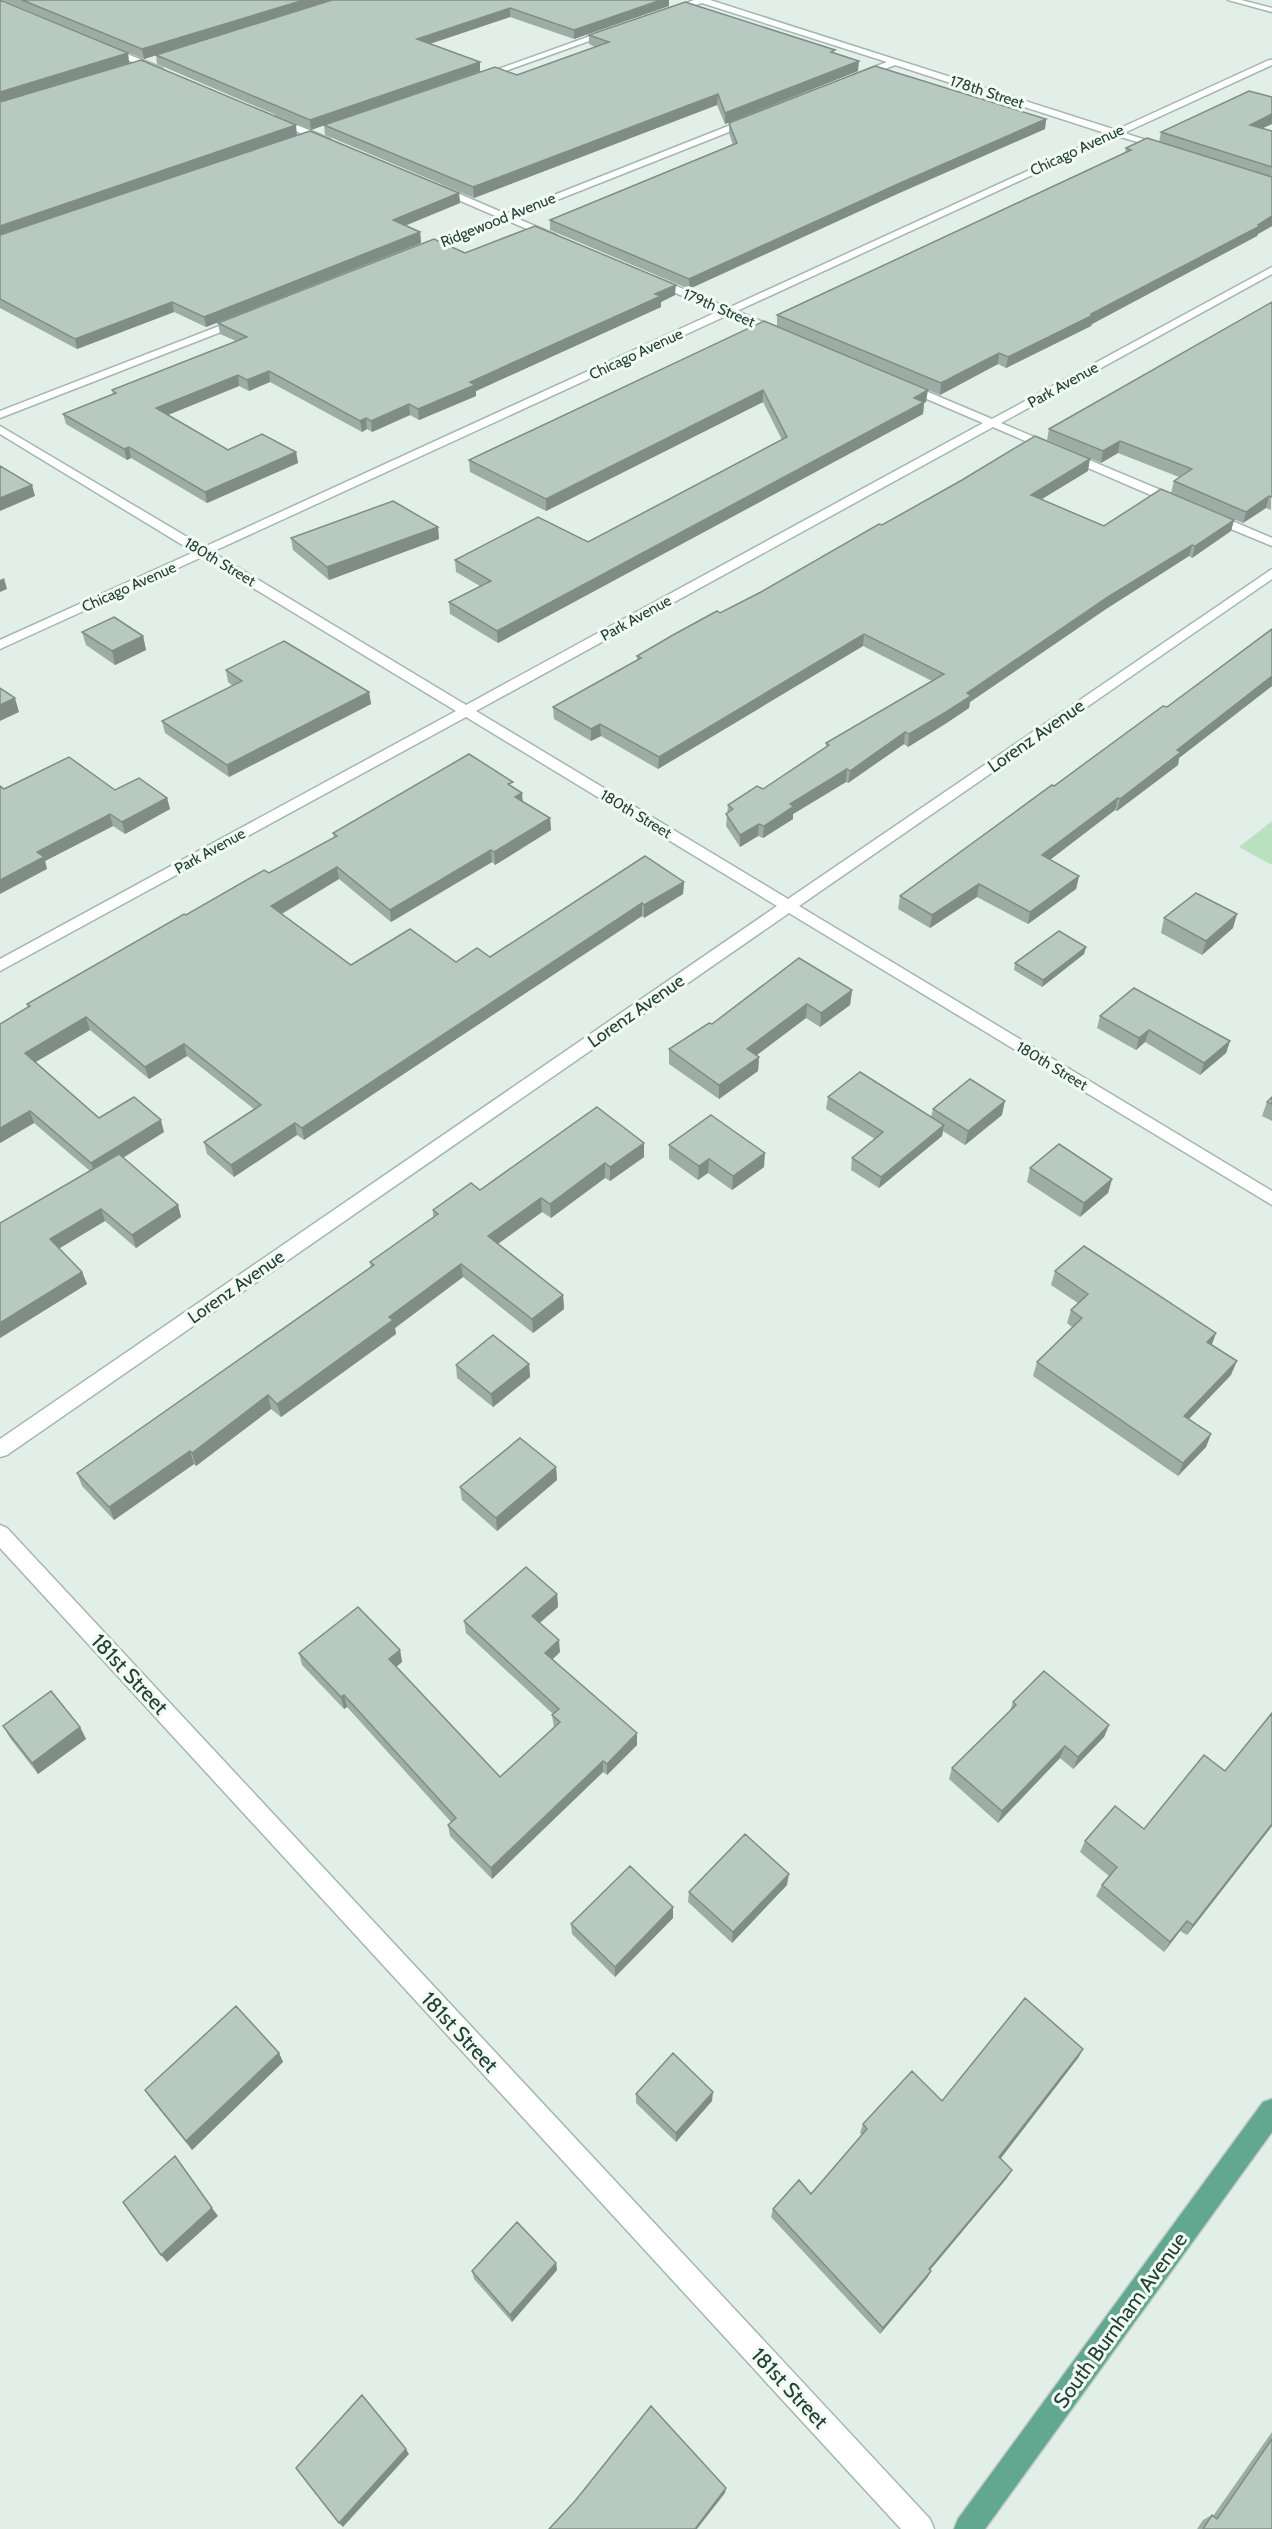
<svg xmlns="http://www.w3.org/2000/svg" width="1272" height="2529" viewBox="0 0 1272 2529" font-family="Cabin,sans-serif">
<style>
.green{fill:#b9e1c0}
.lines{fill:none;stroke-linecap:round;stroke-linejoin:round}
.minor-casing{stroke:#a4b7af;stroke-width:3}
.major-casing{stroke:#c1cac6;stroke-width:3}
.minor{fill:#fff;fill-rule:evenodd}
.major{fill:#62a890;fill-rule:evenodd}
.wall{fill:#9dada5}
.shaded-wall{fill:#808d86}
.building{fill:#b7c9c0;stroke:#808d86;stroke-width:1.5}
.labels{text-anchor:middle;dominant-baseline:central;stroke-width:6;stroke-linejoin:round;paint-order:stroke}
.far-street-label{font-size:15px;fill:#204135;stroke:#f3faf6}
.street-label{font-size:18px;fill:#204135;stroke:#f3faf6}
.near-street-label{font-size:21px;fill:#204135;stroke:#f3faf6}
</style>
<rect width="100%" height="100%" fill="#e2eee8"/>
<!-- green -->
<path class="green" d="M 1272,821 L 1272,865 L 1239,847 Z"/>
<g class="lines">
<!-- minor casing -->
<g class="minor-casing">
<path id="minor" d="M 694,0 L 710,0 L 1116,130 L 1269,60 L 1272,60 L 1272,65 L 1124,133 L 1165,146 L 1165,150 L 1117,136 L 737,311 L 784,331 L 784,335 L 776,335 L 728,315 L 212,552 L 466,705 L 983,423 L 901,388 L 901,384 L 909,384 L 992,419 L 1272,267 L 1272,274 L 1001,423 L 1182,499 L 1182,505 L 1174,505 L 993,427 L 476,711 L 788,899 L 1272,569 L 1272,579 L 799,906 L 1272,1191 L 1272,1205 L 789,913 L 7,1455 L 0,1457 L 0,1439 L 777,906 L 466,717 L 0,971 L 0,959 L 456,711 L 202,557 L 0,649 L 0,640 L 194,552 L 0,434 L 0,426 L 204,547 L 719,311 L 649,282 L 649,278 L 657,278 L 728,308 L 1108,134 L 895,65 L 860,79 L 854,79 L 854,75 L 887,62 L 702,3 L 670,13 L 666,11 Z
M 1228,0 L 1241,0 L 1272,8 L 1272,12 Z
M 610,29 L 617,31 L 483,79 L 476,77 Z
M 107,46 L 162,68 L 163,70 L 156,72 L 104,50 L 103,48 Z
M 275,116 L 330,139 L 331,141 L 324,143 L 272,121 L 271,119 Z
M 751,117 L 754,118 L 754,122 L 514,217 L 556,235 L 556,239 L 550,239 L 506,220 L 423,253 L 415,251 L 498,217 L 435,190 L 435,186 L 441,186 L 506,214 Z
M 240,318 L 245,321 L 244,323 L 0,418 L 0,411 Z
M 1211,512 L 1272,538 L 1272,546 L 1207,519 L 1205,516 Z
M 0,1525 L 7,1528 L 930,2519 L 934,2529 L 901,2529 L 0,1548 Z"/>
</g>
<!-- major casing -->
<g class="major-casing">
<path id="major" d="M 1272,2099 L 1272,2132 L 985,2529 L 954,2529 L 958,2519 L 1263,2102 Z"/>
</g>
<!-- minor -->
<use href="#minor" class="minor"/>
<!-- major -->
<use href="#major" class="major"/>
</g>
<!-- wall -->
<path class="wall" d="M 0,0 L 128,53 L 129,63 L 42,90 L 297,135 L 459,193 L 460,203 L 405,226 L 420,232 L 421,243 L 206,327 L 174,312 L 77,349 L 0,308 Z
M 2,0 L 669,0 L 669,6 L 574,39 L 510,17 L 430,44 L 480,62 L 480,71 L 517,75 L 595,47 L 589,44 L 589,35 L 835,53 L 858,71 L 725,124 L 717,105 L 474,198 L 325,135 L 324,125 L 311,130 L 157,64 L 156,55 L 170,51 L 144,59 Z
M 1272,97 L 1272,124 L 1262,128 L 1272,131 L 1272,226 L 1258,234 L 1257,236 L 1092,324 L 1091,326 L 1006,368 L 998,364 L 940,395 L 777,326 L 777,315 L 1125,153 L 1126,148 L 1159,142 L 1161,132 Z
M 1046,119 L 1045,129 L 897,194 L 689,289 L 550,230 L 550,220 L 733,145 L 729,133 L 729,123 Z
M 465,253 L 675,295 L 661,302 L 661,307 L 476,391 L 476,396 L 419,420 L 410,415 L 372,432 L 367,429 L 362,432 L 270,382 L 249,391 L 239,386 L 168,415 L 228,450 L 296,452 L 298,463 L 207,503 L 131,458 L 127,460 L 66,424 L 63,414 L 113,394 L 112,390 L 236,341 L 220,334 L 218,323 Z
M 1272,302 L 1271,510 L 1266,508 L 1243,523 L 1171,493 L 1174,481 L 1179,477 L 1118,453 L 1101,463 L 1047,440 L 1049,429 Z
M 764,321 L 926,402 L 924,403 L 923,414 L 498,643 L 450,614 L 449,602 L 480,586 L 456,572 L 455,560 L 588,542 L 782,440 L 763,402 L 546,511 L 470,472 L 469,460 Z
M 1088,471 L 1041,499 L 1104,526 L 1234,520 L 1231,531 L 1192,558 L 1189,556 L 1106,609 L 970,702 L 969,708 L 945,724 L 908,747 L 904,744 L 848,783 L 846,782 L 793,814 L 793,819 L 763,838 L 758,836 L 740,847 L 726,826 L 728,805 L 763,789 L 826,747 L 826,743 L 932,681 L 863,646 L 658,769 L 601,736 L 591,741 L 554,719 L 553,707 L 637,660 L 637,656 L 761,592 L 882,525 Z
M 438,527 L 439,539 L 329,580 L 293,550 L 291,538 Z
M 1272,629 L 1272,686 L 1179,758 L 1178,765 L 1117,811 L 1115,810 L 1050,860 L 1079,876 L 1076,889 L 1028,924 L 977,897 L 930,928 L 898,909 L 900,896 L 1054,786 L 1167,707 Z
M 82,632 L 143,636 L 146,650 L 115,665 L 86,645 Z
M 226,670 L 369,692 L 371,704 L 229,777 L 165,733 L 162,721 L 233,686 L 228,682 Z
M 513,787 L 523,801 L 550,818 L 551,830 L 495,865 L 492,862 L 391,922 L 339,879 L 282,914 L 351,965 L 456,962 L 490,957 L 684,882 L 683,894 L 644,918 L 642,916 L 304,1140 L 297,1135 L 234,1177 L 207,1154 L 204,1142 L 254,1109 L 187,1056 L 149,1079 L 90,1030 L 35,1062 L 99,1118 L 164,1132 L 123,1158 L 178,1205 L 181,1217 L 136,1248 L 105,1221 L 59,1248 L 82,1272 L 87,1284 L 0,1338 L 90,1171 L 34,1123 L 0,1143 L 0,1024 L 28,1008 L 27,1004 L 186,915 L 269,873 L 334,837 L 333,833 Z
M 4,789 L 115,790 L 167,798 L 170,809 L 125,834 L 113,826 L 45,861 L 47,869 Z
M 1164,918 L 1233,928 L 1202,955 L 1161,933 Z
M 1086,947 L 1084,954 L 1042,987 L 1014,970 L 1015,963 Z
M 852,990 L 850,1005 L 820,1027 L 806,1018 L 757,1055 L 759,1057 L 758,1071 L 719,1099 L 669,1064 L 669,1049 L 712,1024 Z
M 1100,1016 L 1230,1041 L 1226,1053 L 1200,1075 L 1145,1042 L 1136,1050 L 1097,1028 Z
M 828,1097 L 931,1117 L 933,1109 L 1002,1115 L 965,1145 L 943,1131 L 942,1136 L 879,1188 L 851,1170 L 852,1158 L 875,1139 L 826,1109 Z
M 1272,1097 L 1272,1121 L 1262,1116 L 1267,1102 Z
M 597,1107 L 644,1157 L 610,1181 L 605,1178 L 551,1218 L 542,1212 L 498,1244 L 563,1295 L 564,1309 L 533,1333 L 463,1277 L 395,1328 L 396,1334 L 281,1417 L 271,1409 L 196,1466 L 194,1464 L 114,1520 L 82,1486 L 77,1473 L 371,1268 L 370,1262 L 433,1217 L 433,1210 L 480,1190 Z
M 669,1145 L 764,1167 L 732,1190 L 708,1173 L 698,1180 L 669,1159 Z
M 1030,1168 L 1112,1179 L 1108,1193 L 1080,1217 L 1027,1182 Z
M 1055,1271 L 1216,1333 L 1211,1345 L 1231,1375 L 1189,1419 L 1211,1434 L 1206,1447 L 1178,1476 L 1033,1376 L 1037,1362 L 1072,1327 L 1067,1323 L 1071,1310 L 1078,1303 L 1051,1285 Z
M 529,1364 L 530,1377 L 493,1407 L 457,1378 L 456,1365 Z
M 556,1467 L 557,1480 L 497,1531 L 462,1500 L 460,1487 Z
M 557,1594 L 558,1607 L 540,1623 L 560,1652 L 553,1659 L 637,1745 L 607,1775 L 603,1772 L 492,1879 L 450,1836 L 448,1825 L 451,1822 L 347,1707 L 344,1709 L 302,1665 L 299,1653 L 400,1650 L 402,1662 L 396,1667 L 500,1777 L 554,1728 L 552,1715 L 553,1714 L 466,1633 L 464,1621 Z
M 1013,1702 L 1109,1725 L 1104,1737 L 1073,1769 L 1060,1758 L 998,1823 L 949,1779 L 952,1768 L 1010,1711 Z
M 1272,1713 L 1272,1826 L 1187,1935 L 1180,1931 L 1164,1952 L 1096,1896 L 1102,1885 L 1109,1876 L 1080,1852 L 1085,1841 L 1144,1829 L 1225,1771 Z
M 3,1726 L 80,1727 L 86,1739 L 38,1774 L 10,1738 Z
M 787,1885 L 732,1943 L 688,1902 L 689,1892 Z
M 673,1918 L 615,1977 L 572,1934 L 571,1924 Z
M 1083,2049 L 1078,2058 L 1000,2159 L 1007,2178 L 930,2270 L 931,2271 L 927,2278 L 880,2334 L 771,2217 L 773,2209 L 811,2194 L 862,2135 L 860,2133 L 863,2124 L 942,2101 Z
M 279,2053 L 283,2062 L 192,2150 L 151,2099 L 145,2090 Z
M 636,2094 L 712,2101 L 676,2142 L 636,2103 Z
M 556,2263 L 557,2270 L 512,2322 L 474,2279 L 472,2271 Z
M 1272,2432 L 1272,2529 L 1197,2529 L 1203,2520 L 1212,2515 L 1213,2516 Z"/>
<!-- shaded-wall -->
<path class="shaded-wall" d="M 304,0 L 334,0 L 144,59 L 142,49 Z
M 661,0 L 669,0 L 669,6 L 574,39 L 574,30 Z
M 510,8 L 510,17 L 417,48 L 417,39 Z
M 128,53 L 129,63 L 0,103 L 0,92 Z
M 859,61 L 858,71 L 725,124 L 725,113 Z
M 480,62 L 480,71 L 311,130 L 310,120 Z
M 718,94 L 717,105 L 474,198 L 473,187 Z
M 1272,114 L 1272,124 L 1248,135 L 1250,125 Z
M 1046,119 L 1045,129 L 897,194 L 689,289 L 689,279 L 898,184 Z
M 296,125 L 297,135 L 0,237 L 0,226 Z
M 459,193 L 460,203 L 394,230 L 393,220 Z
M 1272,216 L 1272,226 L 1258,234 L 1257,236 L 1092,324 L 1091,326 L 1006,368 L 1008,357 L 1091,314 L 1258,225 Z
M 420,232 L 421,243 L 206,327 L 204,317 Z
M 676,285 L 675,295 L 661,302 L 661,307 L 476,391 L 476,396 L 419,420 L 418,409 L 470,382 Z
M 172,302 L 174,312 L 77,349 L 75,339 Z
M 999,353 L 998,364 L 940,395 L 941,383 Z
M 269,371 L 270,382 L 249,391 L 247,380 Z
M 238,375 L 239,386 L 158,419 L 156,408 Z
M 763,390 L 763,402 L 546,511 L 546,499 Z
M 928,390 L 926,402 L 924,403 L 923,414 L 498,643 L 497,631 Z
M 409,404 L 410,415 L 372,432 L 371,421 Z
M 366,418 L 367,429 L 362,432 L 360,421 Z
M 1120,441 L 1118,453 L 1101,463 L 1103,451 Z
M 129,447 L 131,458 L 127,460 L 124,449 Z
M 296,452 L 298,463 L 207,503 L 205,492 Z
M 1090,459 L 1088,471 L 1029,507 L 1031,495 Z
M 32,485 L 35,496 L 0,511 L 0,498 Z
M 1269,496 L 1266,508 L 1243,523 L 1246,512 Z
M 1234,520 L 1231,531 L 1192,558 L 1195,546 Z
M 438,527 L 439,539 L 329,580 L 327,567 Z
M 1192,545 L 1189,556 L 1106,609 L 970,702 L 969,708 L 945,724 L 908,747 L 909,734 L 967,693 L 1108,597 Z
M 4,578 L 7,589 L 0,592 L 0,580 Z
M 864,634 L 863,646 L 658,769 L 659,757 Z
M 143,636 L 146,650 L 115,665 L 112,651 Z
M 1272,676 L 1272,686 L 1179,758 L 1178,765 L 1117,811 L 1120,799 L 1177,750 Z
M 369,692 L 371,704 L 229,777 L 227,765 Z
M 15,698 L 19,712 L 0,721 L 0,705 Z
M 600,724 L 601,736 L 591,741 L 591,729 Z
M 905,732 L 904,744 L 848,783 L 850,771 Z
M 847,769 L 846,782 L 793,814 L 793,819 L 763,838 L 764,826 L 790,804 Z
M 522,793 L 523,805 L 515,797 Z
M 167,798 L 170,809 L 125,834 L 122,822 Z
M 1118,798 L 1115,810 L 1039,868 L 1042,855 Z
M 110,814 L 113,826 L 45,861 L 47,869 L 0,894 L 0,880 L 37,852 Z
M 550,818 L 551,830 L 495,865 L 494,852 Z
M 759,824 L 758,836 L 740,847 L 740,835 Z
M 491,850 L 492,862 L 391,922 L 390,910 Z
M 337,867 L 339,879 L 274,918 L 271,906 Z
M 1079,876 L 1076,889 L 1028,924 L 1030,912 Z
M 684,882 L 683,894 L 644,918 L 644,905 Z
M 979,884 L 977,897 L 930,928 L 932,915 Z
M 642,903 L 642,916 L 304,1140 L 302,1128 Z
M 1237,914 L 1233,928 L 1202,955 L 1206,941 Z
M 1086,947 L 1084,954 L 1042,987 L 1043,980 Z
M 852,990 L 850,1005 L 820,1027 L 821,1013 Z
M 807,1004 L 806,1018 L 746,1063 L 747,1049 Z
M 86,1017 L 90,1030 L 29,1066 L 25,1053 Z
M 1149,1030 L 1145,1042 L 1136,1050 L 1139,1038 Z
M 1230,1041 L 1226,1053 L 1200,1075 L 1204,1063 Z
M 184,1044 L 187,1056 L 149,1079 L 145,1067 Z
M 759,1057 L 758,1071 L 719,1099 L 719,1085 Z
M 1005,1101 L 1002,1115 L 965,1145 L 968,1131 Z
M 30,1111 L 34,1123 L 0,1143 L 0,1128 Z
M 161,1120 L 164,1132 L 95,1175 L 91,1163 Z
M 295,1123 L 297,1135 L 234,1177 L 231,1165 Z
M 944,1125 L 942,1136 L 879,1188 L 881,1177 Z
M 644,1143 L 644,1157 L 610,1181 L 610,1167 Z
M 765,1153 L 764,1167 L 732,1190 L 733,1176 Z
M 709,1159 L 708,1173 L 698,1180 L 699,1166 Z
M 605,1163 L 605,1178 L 551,1218 L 550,1204 Z
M 1112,1179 L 1108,1193 L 1080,1217 L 1084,1203 Z
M 541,1198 L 542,1212 L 489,1250 L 488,1236 Z
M 178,1205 L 181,1217 L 136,1248 L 132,1235 Z
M 101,1209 L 105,1221 L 55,1251 L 50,1239 Z
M 461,1264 L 463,1277 L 395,1328 L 396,1334 L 281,1417 L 277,1404 L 389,1317 Z
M 82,1272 L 87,1284 L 0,1338 L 0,1323 Z
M 563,1295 L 564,1309 L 533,1333 L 532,1319 Z
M 1216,1333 L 1211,1347 L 1207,1342 Z
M 1237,1361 L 1231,1375 L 1179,1429 L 1184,1416 Z
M 529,1364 L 530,1377 L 493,1407 L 491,1394 Z
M 268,1395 L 271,1409 L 196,1466 L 192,1453 Z
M 1211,1434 L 1206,1447 L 1178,1476 L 1183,1463 Z
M 190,1451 L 194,1464 L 114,1520 L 109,1507 Z
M 556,1467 L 557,1480 L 497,1531 L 496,1518 Z
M 557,1594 L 558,1607 L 533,1628 L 532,1616 Z
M 559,1640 L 560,1652 L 546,1665 L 545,1653 Z
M 400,1650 L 402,1662 L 391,1671 L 389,1659 Z
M 344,1695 L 347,1707 L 344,1709 L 341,1697 Z
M 1109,1725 L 1104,1737 L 1073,1769 L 1078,1757 Z
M 80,1727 L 86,1739 L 38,1774 L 32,1763 Z
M 637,1733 L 637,1745 L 607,1775 L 607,1764 Z
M 1065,1746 L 1060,1758 L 998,1823 L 1002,1811 Z
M 603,1761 L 603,1772 L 492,1879 L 491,1868 Z
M 1272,1824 L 1272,1826 L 1187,1935 L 1193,1925 Z
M 789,1874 L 787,1885 L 732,1943 L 733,1932 Z
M 673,1907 L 673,1918 L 615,1977 L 615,1967 Z
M 1187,1921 L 1180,1931 L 1164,1952 L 1170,1942 Z
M 1083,2049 L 1078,2058 L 995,2166 L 999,2157 Z
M 279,2053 L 283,2062 L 192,2150 L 186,2141 Z
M 713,2092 L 712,2101 L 676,2142 L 676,2133 Z
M 1012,2170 L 1007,2178 L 925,2276 L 929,2269 Z
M 212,2208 L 218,2216 L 167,2262 L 161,2255 Z
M 556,2263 L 557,2270 L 512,2322 L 510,2315 Z
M 931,2271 L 927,2278 L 880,2334 L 883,2328 Z
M 406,2449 L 409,2454 L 343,2527 L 339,2523 Z
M 726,2488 L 725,2493 L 697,2529 L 695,2529 Z"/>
<!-- building -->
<path class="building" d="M 0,0 L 128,53 L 0,92 Z
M 22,0 L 304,0 L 142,49 Z
M 332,0 L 661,0 L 574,30 L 510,8 L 417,39 L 480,62 L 310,120 L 156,55 Z
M 685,2 L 835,50 L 831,52 L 859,61 L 725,113 L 718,94 L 473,187 L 324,125 L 495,67 L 517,75 L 609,42 L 589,35 Z
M 141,60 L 296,125 L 0,226 L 0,102 Z
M 875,66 L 1046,119 L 898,184 L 689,279 L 550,220 L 737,143 L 729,123 Z
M 1249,91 L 1272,97 L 1272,114 L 1250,125 L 1272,131 L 1272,167 L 1161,132 Z
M 310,131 L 459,193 L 393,220 L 420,232 L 204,317 L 172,302 L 75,339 L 0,299 L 0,235 Z
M 1147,138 L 1272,177 L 1272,216 L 1258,225 L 1260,226 L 1091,314 L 1093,315 L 1008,357 L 999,353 L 941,383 L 777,315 L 1131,150 L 1126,148 Z
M 535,226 L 676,285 L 655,294 L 661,296 L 470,382 L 475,385 L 418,409 L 409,404 L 371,421 L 366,418 L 360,421 L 269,371 L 247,380 L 238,375 L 156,408 L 228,450 L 262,434 L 296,452 L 205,492 L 129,447 L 124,449 L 63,414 L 116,393 L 112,390 L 247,337 L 218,323 L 434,239 L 465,253 Z
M 1272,302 L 1272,497 L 1269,496 L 1246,512 L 1174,481 L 1192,469 L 1120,441 L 1103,451 L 1049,429 Z
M 764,321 L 928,390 L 914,398 L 924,402 L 497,631 L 449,602 L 491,581 L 455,560 L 538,517 L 588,542 L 787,437 L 763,390 L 546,499 L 469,460 Z
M 1035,436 L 1090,459 L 1031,495 L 1104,526 L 1161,489 L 1234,520 L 1195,546 L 1192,545 L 1108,597 L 967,693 L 971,696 L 946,712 L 909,734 L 905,732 L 850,771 L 847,769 L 790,804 L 794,806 L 764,826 L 759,824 L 740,835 L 726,814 L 733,809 L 728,805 L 757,786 L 763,789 L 829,745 L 826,743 L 944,674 L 864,634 L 659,757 L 600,724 L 591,729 L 553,707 L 641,658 L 637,656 L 673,635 L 717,611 L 720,613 L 761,592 L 879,524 L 882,525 L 962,480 Z
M 0,466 L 32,485 L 0,498 Z
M 393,501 L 438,527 L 327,567 L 291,538 Z
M 114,617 L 143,636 L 112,651 L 82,632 Z
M 1272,629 L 1272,676 L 1177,750 L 1181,752 L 1120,799 L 1118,798 L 1042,855 L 1079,876 L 1030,912 L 979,884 L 932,915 L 900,896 L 1052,785 L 1054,786 L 1163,706 L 1167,707 Z
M 284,641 L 369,692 L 227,765 L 162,721 L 242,681 L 226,670 Z
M 0,688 L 15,698 L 0,705 Z
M 469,754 L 513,782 L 508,784 L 522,793 L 515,797 L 550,818 L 494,852 L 491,850 L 390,910 L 337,867 L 271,906 L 351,965 L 410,929 L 456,962 L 477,948 L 490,957 L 645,856 L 684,882 L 644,905 L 642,903 L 302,1128 L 295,1123 L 231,1165 L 204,1142 L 261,1105 L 184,1044 L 145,1067 L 86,1017 L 25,1053 L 99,1118 L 134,1097 L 161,1120 L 91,1163 L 30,1111 L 0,1128 L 0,1024 L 30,1006 L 27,1004 L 184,914 L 186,915 L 264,870 L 269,873 L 337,836 L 333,833 Z
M 69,757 L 115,790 L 139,778 L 167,798 L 122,822 L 110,814 L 37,852 L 44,857 L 0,880 L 0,786 L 4,789 Z
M 1196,893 L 1237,914 L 1206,941 L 1164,918 Z
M 1059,931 L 1086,947 L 1043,980 L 1015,963 Z
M 799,958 L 852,990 L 821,1013 L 807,1004 L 747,1049 L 759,1057 L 719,1085 L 669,1049 L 709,1023 L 712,1024 Z
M 1134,988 L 1230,1041 L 1204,1063 L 1149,1030 L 1139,1038 L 1100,1016 Z
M 860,1072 L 944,1125 L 881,1177 L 852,1158 L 883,1132 L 828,1097 Z
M 970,1079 L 1005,1101 L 968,1131 L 933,1109 Z
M 1272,1097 L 1272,1104 L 1267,1102 Z
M 597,1107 L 644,1143 L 610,1167 L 605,1163 L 550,1204 L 541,1198 L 488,1236 L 563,1295 L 532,1319 L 461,1264 L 389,1317 L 393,1320 L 277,1404 L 268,1395 L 192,1453 L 190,1451 L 109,1507 L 77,1473 L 374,1265 L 370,1262 L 438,1214 L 433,1210 L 471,1183 L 480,1190 Z
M 711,1115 L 765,1153 L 733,1176 L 709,1159 L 699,1166 L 669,1145 Z
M 1059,1144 L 1112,1179 L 1084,1203 L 1030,1168 Z
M 119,1154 L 178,1205 L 132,1235 L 101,1209 L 50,1239 L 82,1272 L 0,1323 L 0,1223 Z
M 1084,1246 L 1216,1333 L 1207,1342 L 1237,1361 L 1184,1416 L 1211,1434 L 1183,1463 L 1037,1362 L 1082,1318 L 1071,1310 L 1088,1294 L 1055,1271 Z
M 493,1335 L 529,1364 L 491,1394 L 456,1365 Z
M 520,1438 L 556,1467 L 496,1518 L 460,1487 Z
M 526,1567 L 557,1594 L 532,1616 L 559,1640 L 545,1653 L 637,1733 L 607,1764 L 603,1761 L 491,1868 L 448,1825 L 456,1818 L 344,1695 L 341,1697 L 299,1653 L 358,1607 L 400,1650 L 389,1659 L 500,1777 L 560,1722 L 552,1715 L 559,1709 L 464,1621 Z
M 1044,1671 L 1109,1725 L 1078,1757 L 1065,1746 L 1002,1811 L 952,1768 L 1016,1705 L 1013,1702 Z
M 51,1691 L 80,1727 L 32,1763 L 3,1726 Z
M 1272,1713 L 1272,1824 L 1193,1925 L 1187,1921 L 1170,1942 L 1102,1885 L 1117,1867 L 1085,1841 L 1115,1806 L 1144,1829 L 1204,1755 L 1225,1771 Z
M 745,1834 L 789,1874 L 733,1932 L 689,1892 Z
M 630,1866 L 673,1907 L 615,1967 L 571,1924 Z
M 1025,1998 L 1083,2049 L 999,2157 L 1012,2170 L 929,2269 L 931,2271 L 883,2328 L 773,2209 L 799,2180 L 811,2194 L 867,2129 L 863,2124 L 912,2071 L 942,2101 Z
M 236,2006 L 279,2053 L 186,2141 L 145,2090 Z
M 673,2053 L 713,2092 L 676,2133 L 636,2094 Z
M 175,2156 L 212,2208 L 161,2255 L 123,2202 Z
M 517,2222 L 556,2263 L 510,2315 L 472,2271 Z
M 362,2395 L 406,2449 L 339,2523 L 296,2468 Z
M 651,2406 L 726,2488 L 695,2529 L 549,2529 L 575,2501 Z
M 1272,2439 L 1272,2529 L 1203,2529 L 1212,2515 L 1217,2519 Z"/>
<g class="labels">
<!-- far-street labels -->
<g class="far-street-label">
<text transform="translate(987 92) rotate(18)">178th Street</text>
<text transform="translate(1077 150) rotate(-25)">Chicago Avenue</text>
<text transform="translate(498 220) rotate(-22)">Ridgewood Avenue</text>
<text transform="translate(719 308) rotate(23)">179th Street</text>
<text transform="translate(636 354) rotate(-25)">Chicago Avenue</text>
<text transform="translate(1063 385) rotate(-29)">Park Avenue</text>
<text transform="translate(220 562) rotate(31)">180th Street</text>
<text transform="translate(129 587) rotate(-24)">Chicago Avenue</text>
<text transform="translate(636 618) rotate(-29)">Park Avenue</text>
<text transform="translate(636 814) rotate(31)">180th Street</text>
<text transform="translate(210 851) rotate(-29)">Park Avenue</text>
<text transform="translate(1052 1066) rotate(31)">180th Street</text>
</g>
<!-- street labels -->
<g class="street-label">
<text transform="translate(1036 736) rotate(-35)">Lorenz Avenue</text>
<text transform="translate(636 1011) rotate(-35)">Lorenz Avenue</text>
<text transform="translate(236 1287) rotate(-35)">Lorenz Avenue</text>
</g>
<!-- near-street labels -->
<g class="near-street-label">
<text transform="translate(130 1674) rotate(47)">181st Street</text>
<text transform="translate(460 2032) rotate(47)">181st Street</text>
<text transform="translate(1120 2320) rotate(-54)">South Burnham Avenue</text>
<text transform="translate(790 2388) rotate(47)">181st Street</text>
</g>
</g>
</svg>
